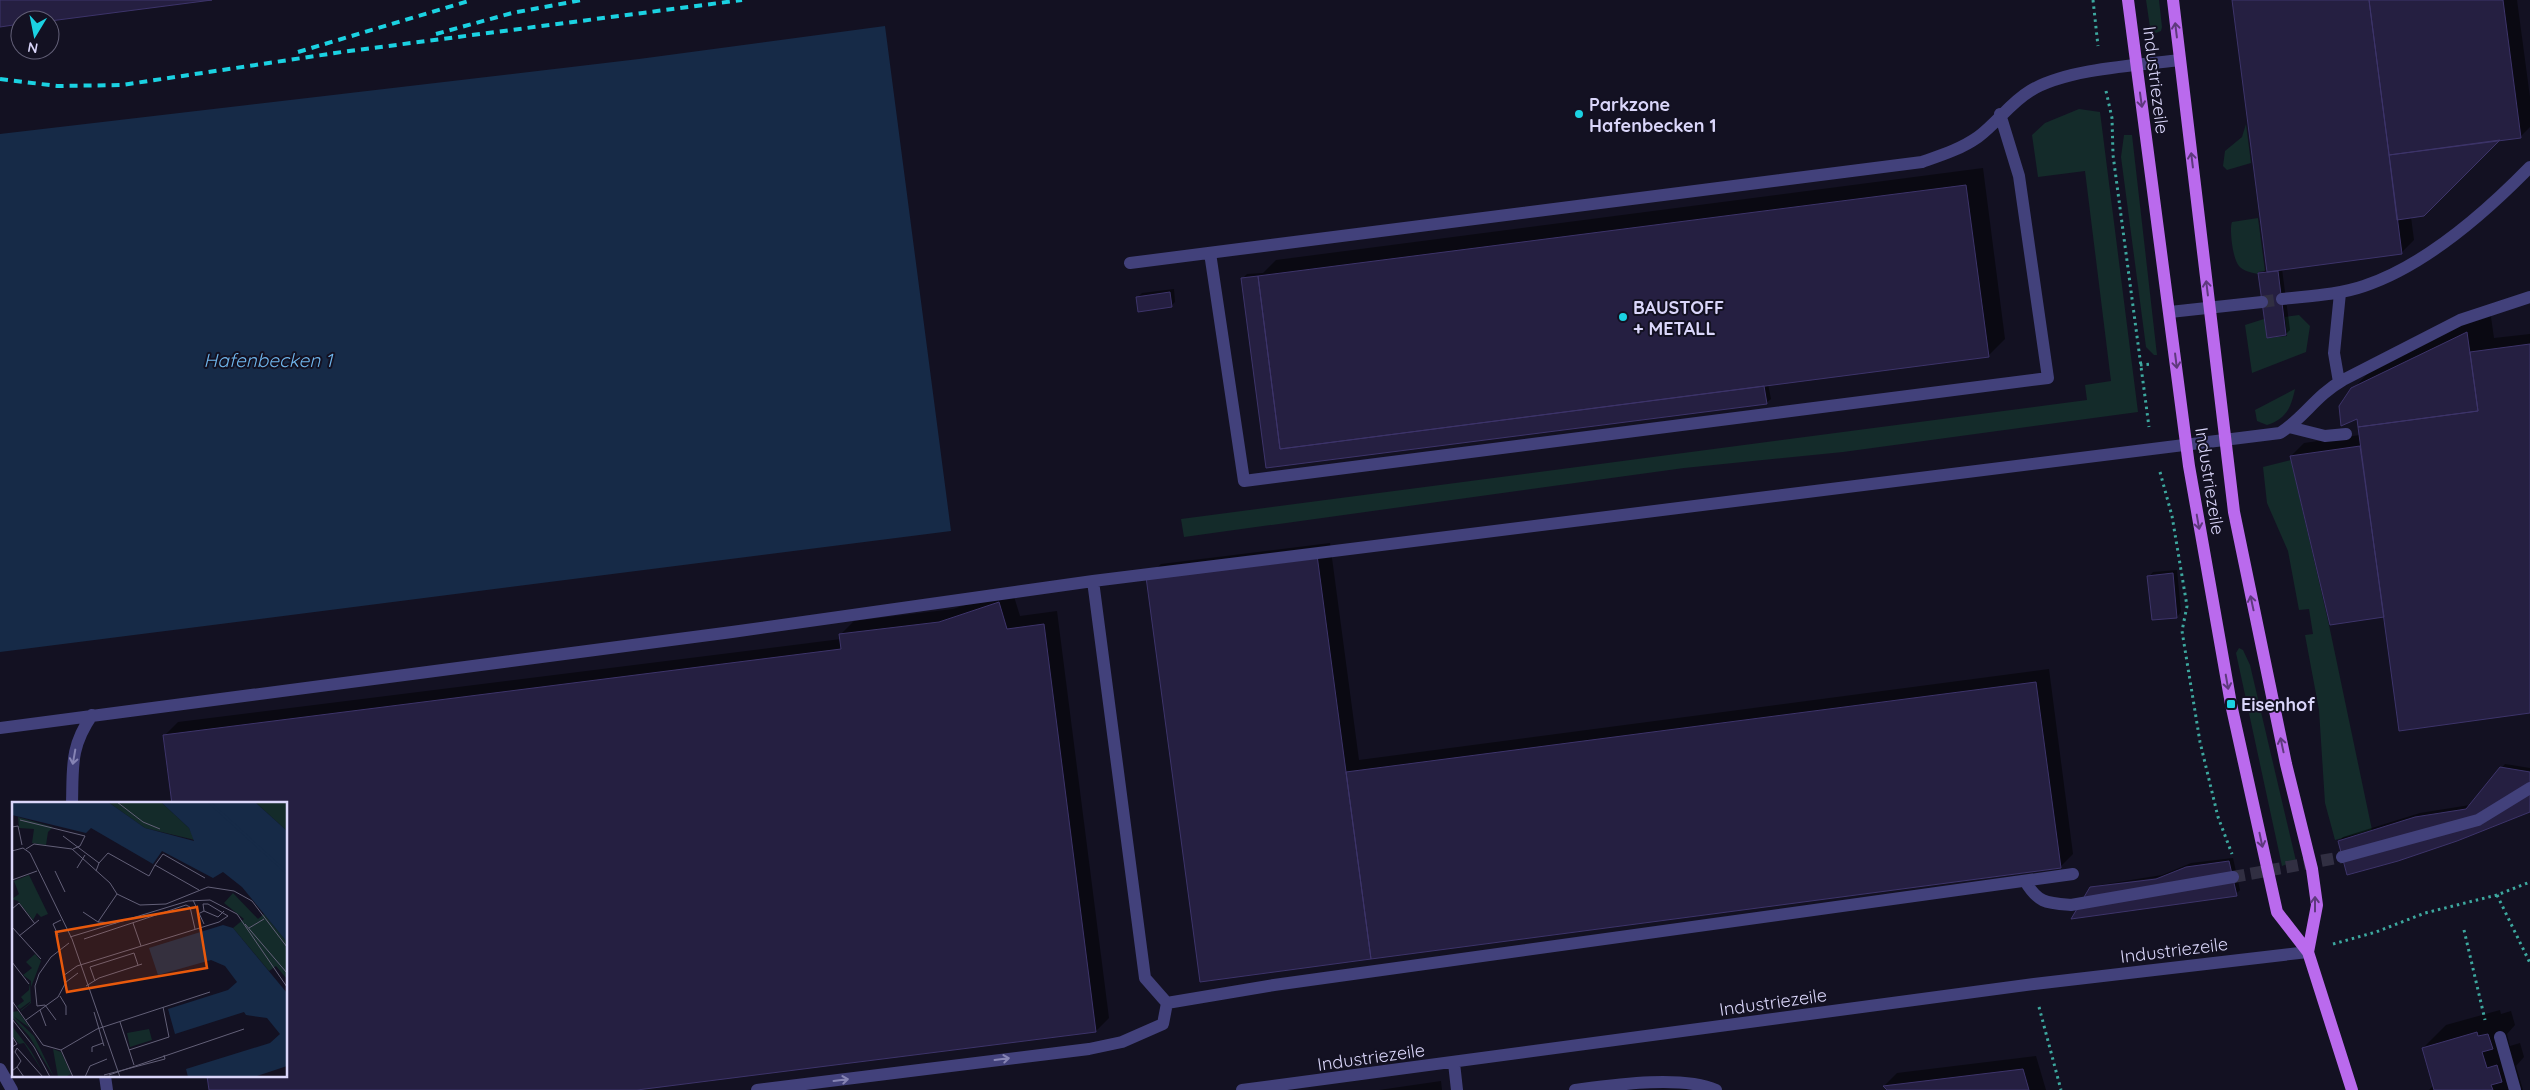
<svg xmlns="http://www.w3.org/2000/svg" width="2530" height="1090" viewBox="0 0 2530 1090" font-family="Quicksand,sans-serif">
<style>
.green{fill:#142b2a}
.water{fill:#162a47}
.shadow{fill:#0007}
.building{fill:#251f41;stroke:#3d346a}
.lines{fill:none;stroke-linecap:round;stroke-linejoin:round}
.minor-tunnel{stroke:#312f42;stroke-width:12;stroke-dasharray:12 6;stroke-linecap:butt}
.path{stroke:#3da89f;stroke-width:3;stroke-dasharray:2.5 4;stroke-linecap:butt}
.minor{stroke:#42417b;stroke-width:12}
.major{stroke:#ba6aed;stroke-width:12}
.rail{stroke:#1bd2e2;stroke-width:4;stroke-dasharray:8 6;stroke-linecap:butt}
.oneway{stroke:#5e397d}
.oneway2{stroke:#8684b4}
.poi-dot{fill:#1bd2e2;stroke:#131122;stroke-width:2}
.labels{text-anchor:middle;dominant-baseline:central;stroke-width:4;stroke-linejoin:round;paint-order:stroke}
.street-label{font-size:18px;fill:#dad6fa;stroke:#131122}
.poi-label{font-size:18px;font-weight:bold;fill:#dad6fa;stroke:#131122;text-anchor:start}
.water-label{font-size:19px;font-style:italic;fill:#70b7ee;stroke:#131122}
.inset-river{fill:none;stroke:#162a47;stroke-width:2.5}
.inset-road{fill:none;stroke:#636078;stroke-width:1}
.view{fill:#e8590c;fill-opacity:0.15;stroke:#e8590c;stroke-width:2.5}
.inset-edge{fill:none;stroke:#dad6fa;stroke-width:2.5}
</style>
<rect width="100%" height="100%" fill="#131122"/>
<!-- green -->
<path class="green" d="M 2146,0 L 2159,0 L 2162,27 L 2161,31 L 2156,33 L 2150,27 Z
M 2079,109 L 2100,112 L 2138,412 L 1843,452 L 1684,468 L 1184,537 L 1181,519 L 2087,400 L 2085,385 L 2111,381 L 2085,171 L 2038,177 L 2032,135 L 2045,123 Z
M 2246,124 L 2251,163 L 2227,170 L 2223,166 L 2225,151 L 2242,137 Z
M 2124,135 L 2132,135 L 2157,355 L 2154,355 L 2146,347 L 2121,157 Z
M 2258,218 L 2265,271 L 2258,272 L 2258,274 C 2252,273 2243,271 2239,266 C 2233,260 2229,229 2232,222 Z
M 2299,315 L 2310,326 L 2306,352 L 2252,373 L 2245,325 L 2264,319 L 2267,338 L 2287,336 L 2285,317 Z
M 2295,389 C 2291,408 2286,419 2267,425 L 2257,421 L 2255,410 Z
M 2291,460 L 2329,625 L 2372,830 L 2335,840 L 2325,803 L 2319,710 L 2305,635 L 2313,634 L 2309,609 L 2299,610 L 2288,551 L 2267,503 L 2263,467 Z
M 2239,648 L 2243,650 L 2250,665 L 2296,861 L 2282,866 L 2236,653 Z"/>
<!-- water -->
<path class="water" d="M 885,26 L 951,531 L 0,652 L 0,134 L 639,59 Z"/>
<!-- shadow -->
<path class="shadow" d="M 2233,0 L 2517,0 L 2530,97 L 2530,127 L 2520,137 L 2499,139 L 2411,217 L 2414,240 L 2401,253 L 2282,269 L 2290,330 L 2286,334 L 2260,274 L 2268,269 Z
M 1983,168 L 2005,339 L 1988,356 L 1768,384 L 1771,399 L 1766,403 L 1243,278 L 1247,274 L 1263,273 L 1276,260 Z
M 1174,289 L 1175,302 L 1171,306 L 1138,297 L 1142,293 Z
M 2490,310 L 2494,338 L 2530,334 L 2530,712 L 2385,616 L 2291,456 L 2304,443 L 2360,435 L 2358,417 L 2340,416 L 2343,399 L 2376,365 Z
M 1330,543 L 1359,760 L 2049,669 L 2073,854 L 2060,867 L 1201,980 L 1147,577 L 1161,564 Z
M 2177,570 L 2181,612 L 2177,617 L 2149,577 L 2153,572 Z
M 1012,590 L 1020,616 L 1057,611 L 1109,1018 L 1096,1031 L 627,1090 L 210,1090 L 286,1076 L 286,804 L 165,735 L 178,722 L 841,639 L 841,634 L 854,621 L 953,609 Z
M 2505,764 L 2530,768 L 2530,811 L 2339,841 L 2343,837 L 2420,813 L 2470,805 Z
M 2233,858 L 2240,890 L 2236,894 L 2163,879 L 2163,877 L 2094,886 L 2162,875 L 2191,863 Z
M 2500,1010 L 2501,1014 L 2511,1011 L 2515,1025 L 2507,1034 L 2510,1046 L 2520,1043 L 2524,1057 L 2516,1066 L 2523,1090 L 2429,1090 L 2434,1085 L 2423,1048 L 2446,1025 Z
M 2036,1056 L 2046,1090 L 1889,1090 L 1884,1086 L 1897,1073 Z
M 1441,1081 L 1442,1090 L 1379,1090 Z"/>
<!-- building -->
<path class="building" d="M 0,0 L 212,0 L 50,21 L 20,20 L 20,24 L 0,27 Z
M 2232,0 L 2369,0 L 2402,254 L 2267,272 Z
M 2369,0 L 2503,0 L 2521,138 L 2389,155 Z
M 2500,140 L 2424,216 L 2397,220 L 2389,155 Z
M 1966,185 L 1989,357 L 1280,449 L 1258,276 Z
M 2278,271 L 2286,335 L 2267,338 L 2258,273 Z
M 1258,276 L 1280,449 L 1764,386 L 1767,404 L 1266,468 L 1241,278 Z
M 1170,292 L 1172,307 L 1138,312 L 1136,297 Z
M 2467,332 L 2478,411 L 2358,427 L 2357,419 L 2341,426 L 2339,406 L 2351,388 Z
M 2530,344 L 2530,713 L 2399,731 L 2358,427 L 2478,411 L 2470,352 Z
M 2360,446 L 2384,617 L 2330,625 L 2290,456 Z
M 1317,555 L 1371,959 L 1200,982 L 1146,577 Z
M 2173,573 L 2177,618 L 2152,620 L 2147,576 Z
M 999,602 L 1007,629 L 1044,624 L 1096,1032 L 637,1090 L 209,1090 L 207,1076 L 286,1076 L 286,804 L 172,804 L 163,735 L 841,649 L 839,634 L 939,622 Z
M 2036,682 L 2061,868 L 1371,959 L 1346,772 Z
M 2500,767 L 2530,772 L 2530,812 L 2457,841 L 2398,861 L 2347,875 L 2338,841 L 2415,817 L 2466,809 Z
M 2229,861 L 2237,896 L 2071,919 L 2090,887 L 2156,879 L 2186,867 Z
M 2477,1032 L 2478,1036 L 2488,1034 L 2493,1049 L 2482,1052 L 2487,1068 L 2497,1065 L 2502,1082 L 2491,1085 L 2493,1090 L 2434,1090 L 2422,1048 Z
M 2023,1069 L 2029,1090 L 1887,1090 L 1883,1086 Z"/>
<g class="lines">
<!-- minor-tunnel -->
<path class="minor-tunnel" d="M 2262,302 L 2282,299
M 2233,877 L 2342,857"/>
<!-- path -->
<path class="path" d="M 2093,0 L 2098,46
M 2106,91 L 2112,118 L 2113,155 L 2149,427
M 2140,365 L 2152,364
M 2160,472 L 2172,516 L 2187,606 L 2182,631 L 2200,742 L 2218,817 L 2232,854
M 2497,895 L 2530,963
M 2464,930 L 2485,1020
M 2333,944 L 2376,932 L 2425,913 L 2497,895 L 2530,882
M 2039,1007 L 2061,1090"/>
<!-- minor -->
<path class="minor" d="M 1210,253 L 1244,481 L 2048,378 L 2019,176 L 2000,114
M 1130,263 L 1922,162 C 1942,155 1961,149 1978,137 C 1997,123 2010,103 2030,91 C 2065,69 2138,65 2180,60
M 2282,299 C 2309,296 2338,295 2364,286 C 2424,266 2486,212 2530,167
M 2170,312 L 2262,302
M 2339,382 L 2334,353 L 2340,293
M 2289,427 L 2325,436 L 2346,434
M 1093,581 L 1145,978 L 1167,1003
M 0,728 L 732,632 L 1093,581 L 2280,433 C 2305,417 2315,396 2343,380 L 2460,320 L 2530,297
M 72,804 C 73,766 70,747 92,715
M 2342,857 L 2478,820 L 2530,788
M 2025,881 C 2038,903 2046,903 2071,905 L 2233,877
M 1167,1003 L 1274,985 L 2073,874
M 2500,1037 L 2515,1090
M 1454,1063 L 1457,1090
M 0,1069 L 12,1090
M 105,1076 L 107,1090
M 757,1090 L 1089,1049 L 1122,1042 L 1163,1024 L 1167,1003
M 1242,1090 L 2034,984 L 2308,952
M 1575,1090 C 1613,1085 1681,1075 1716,1090"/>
<!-- major -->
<path class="major" d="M 2128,0 L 2189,466 L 2231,704 L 2277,912 L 2308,952 L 2352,1090
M 2173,0 L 2234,512 L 2286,764 L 2312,869 L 2317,905 L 2308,952"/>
<!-- rail -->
<path class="rail" d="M 436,34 L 512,13 L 582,0
M 298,52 L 472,0
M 0,79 L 57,86 L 122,85 L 342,52 L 742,0"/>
</g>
<!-- one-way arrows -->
<defs><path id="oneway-shaft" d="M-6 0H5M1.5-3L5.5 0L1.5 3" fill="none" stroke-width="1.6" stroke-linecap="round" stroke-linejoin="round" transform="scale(1.25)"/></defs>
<g class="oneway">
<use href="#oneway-shaft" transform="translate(2176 30) rotate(-97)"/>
<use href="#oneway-shaft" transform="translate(2141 100) rotate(82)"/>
<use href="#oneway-shaft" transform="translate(2192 160) rotate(-97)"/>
<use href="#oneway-shaft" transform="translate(2207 288) rotate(-97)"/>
<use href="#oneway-shaft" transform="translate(2176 361) rotate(83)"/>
<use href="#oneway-shaft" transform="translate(2198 522) rotate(80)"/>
<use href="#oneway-shaft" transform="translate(2252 603) rotate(-102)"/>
<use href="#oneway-shaft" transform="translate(2227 682) rotate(80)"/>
<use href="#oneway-shaft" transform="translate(2282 745) rotate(-102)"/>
<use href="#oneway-shaft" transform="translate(2261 840) rotate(78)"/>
<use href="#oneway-shaft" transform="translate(2315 904) rotate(-90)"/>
</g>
<g class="oneway2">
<use href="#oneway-shaft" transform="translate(74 757) rotate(100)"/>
<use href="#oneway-shaft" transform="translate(1002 1059) rotate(-7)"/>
<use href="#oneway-shaft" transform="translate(841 1080) rotate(-7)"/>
</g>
<!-- markers -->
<g class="poi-dot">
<circle cx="1579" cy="114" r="5"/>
<circle cx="1623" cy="317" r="5"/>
<rect x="2226" y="699" width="10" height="10" rx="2.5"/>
</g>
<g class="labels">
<!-- street labels -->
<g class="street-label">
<text transform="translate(2156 80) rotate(83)">Industriezeile</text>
<text transform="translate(2210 481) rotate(81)">Industriezeile</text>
<text transform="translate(2174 950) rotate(-7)">Industriezeile</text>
<text transform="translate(1773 1002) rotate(-8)">Industriezeile</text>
<text transform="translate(1371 1057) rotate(-8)">Industriezeile</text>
</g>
<!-- poi labels -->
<g class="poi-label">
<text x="1589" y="104">Parkzone<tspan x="1589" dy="21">Hafenbecken 1</tspan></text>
<text x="1633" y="307">BAUSTOFF<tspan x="1633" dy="21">+ METALL</tspan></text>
<text x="2241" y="704">Eisenhof</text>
</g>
<!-- water labels -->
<g class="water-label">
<text x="268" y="360">Hafenbecken 1</text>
</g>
</g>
<!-- overview -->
<g transform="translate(12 802)">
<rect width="275" height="275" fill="#131122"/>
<path d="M 96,0 L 149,0 L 177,26 L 183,38 L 133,26 ZM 243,0 L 275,0 L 275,29 L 264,19 ZM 6,15 L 41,25 L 36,30 L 34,43 L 20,41 L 22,27 L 7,26 ZM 17,73 L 36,112 L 29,115 L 25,111 L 21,118 L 6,99 L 0,97 L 7,92 L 2,79 ZM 221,91 L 246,117 L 252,112 L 275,140 L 275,177 L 264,164 L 257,169 L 221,126 L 232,117 L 212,101 ZM 23,152 L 29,159 L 19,185 L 19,179 L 11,173 L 20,166 L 14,160 ZM 18,180 L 19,201 L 9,209 L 9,208 L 17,202 L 19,199 L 8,207 L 5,204 L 12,199 L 9,195 L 17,188 ZM 6,209 L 18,226 L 1,214 L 22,234 L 42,275 L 17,234 L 0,215 L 0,210 ZM 0,224 L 19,249 L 31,270 L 12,241 L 7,242 L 0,233 ZM 137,227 L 140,238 L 118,245 L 115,231 ZM 41,247 L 49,250 L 59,272 L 53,275 L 46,275 Z" fill="#142b2a"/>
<path d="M 0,0 L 96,0 L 133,26 L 182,39 L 177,26 L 149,0 L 243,0 L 275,29 L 275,140 L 230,85 L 211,70 L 201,76 L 150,49 L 141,62 L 79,26 L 74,31 L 0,13 ZM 211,123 L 221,126 L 275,191 L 275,264 L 242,275 L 176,275 L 174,267 L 258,241 L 268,232 L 255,216 L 234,213 L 232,210 L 163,232 L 156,207 L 216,188 L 225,180 L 213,164 L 199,158 L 146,173 L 137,146 Z" fill="#162a47"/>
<path class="inset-river" d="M 197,0 L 275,71"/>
<path class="inset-road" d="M 105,0 L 131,20 L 148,27M 8,18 L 73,34 L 68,44 L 61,47M 0,25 L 6,24 L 10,43M 51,34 L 87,61 L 84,69M 14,47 L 22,42 L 60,47 L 98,81 L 105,92 L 128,103 L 154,102 L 196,85 L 222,89 L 240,99 L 275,145M 0,49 L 11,46 L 18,51 L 60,137 L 108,275M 87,61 L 96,51 L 137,74 L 143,63 L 187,88M 143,63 L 151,52 L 193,76M 65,66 L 73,53M 43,69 L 53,90M 0,78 L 25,69M 181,98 L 192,122M 0,107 L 7,101 L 23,122M 192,109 L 206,115 L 212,109M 71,110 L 86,120M 104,121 L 86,120 L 105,92M 121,121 L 129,144M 233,122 L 275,171M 0,125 L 29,157M 237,126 L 252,117M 46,133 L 41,122 L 49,118M 7,134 L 27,118M 58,135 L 176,99 L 198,98 L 225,112 L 275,185M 72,137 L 174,103 L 178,105 L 183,127M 0,160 L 17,182M 51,174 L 65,164 L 207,120 L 216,114 L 196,102 L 191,102 L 192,109 L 188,111M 83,179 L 78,165 L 122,151 L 126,163M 74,184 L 87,176 L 130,162M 48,194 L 54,204 L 54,213M 0,199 L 31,243 L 49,248 L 61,275M 25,204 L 23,184 L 27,172 L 39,155 L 57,141M 25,204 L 33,203 L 44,218M 28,208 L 34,224M 82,210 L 92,244M 0,217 L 22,245 L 38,275M 14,218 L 46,195 L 54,180 L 66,171M 108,220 L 122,263M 0,234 L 5,242 L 0,245M 49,248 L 85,227 L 198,190M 117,248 L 157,235 L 151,205M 80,250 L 80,245 L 91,241M 5,265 L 9,259 L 3,250 L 5,246 L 31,275M 0,269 L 5,265 L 12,275M 92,273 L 153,257 L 152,253M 97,273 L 232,227M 73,275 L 78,264 L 95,257"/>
<path class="view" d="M 185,105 L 195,166 L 55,190 L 44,130 Z"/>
<rect width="275" height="275" class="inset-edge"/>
</g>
<!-- north arrow -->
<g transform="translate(35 35) rotate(190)"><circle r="24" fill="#131122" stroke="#636078"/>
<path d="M0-4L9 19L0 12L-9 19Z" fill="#1bd2e2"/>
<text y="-8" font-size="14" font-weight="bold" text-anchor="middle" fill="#dad6fa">N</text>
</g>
</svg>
